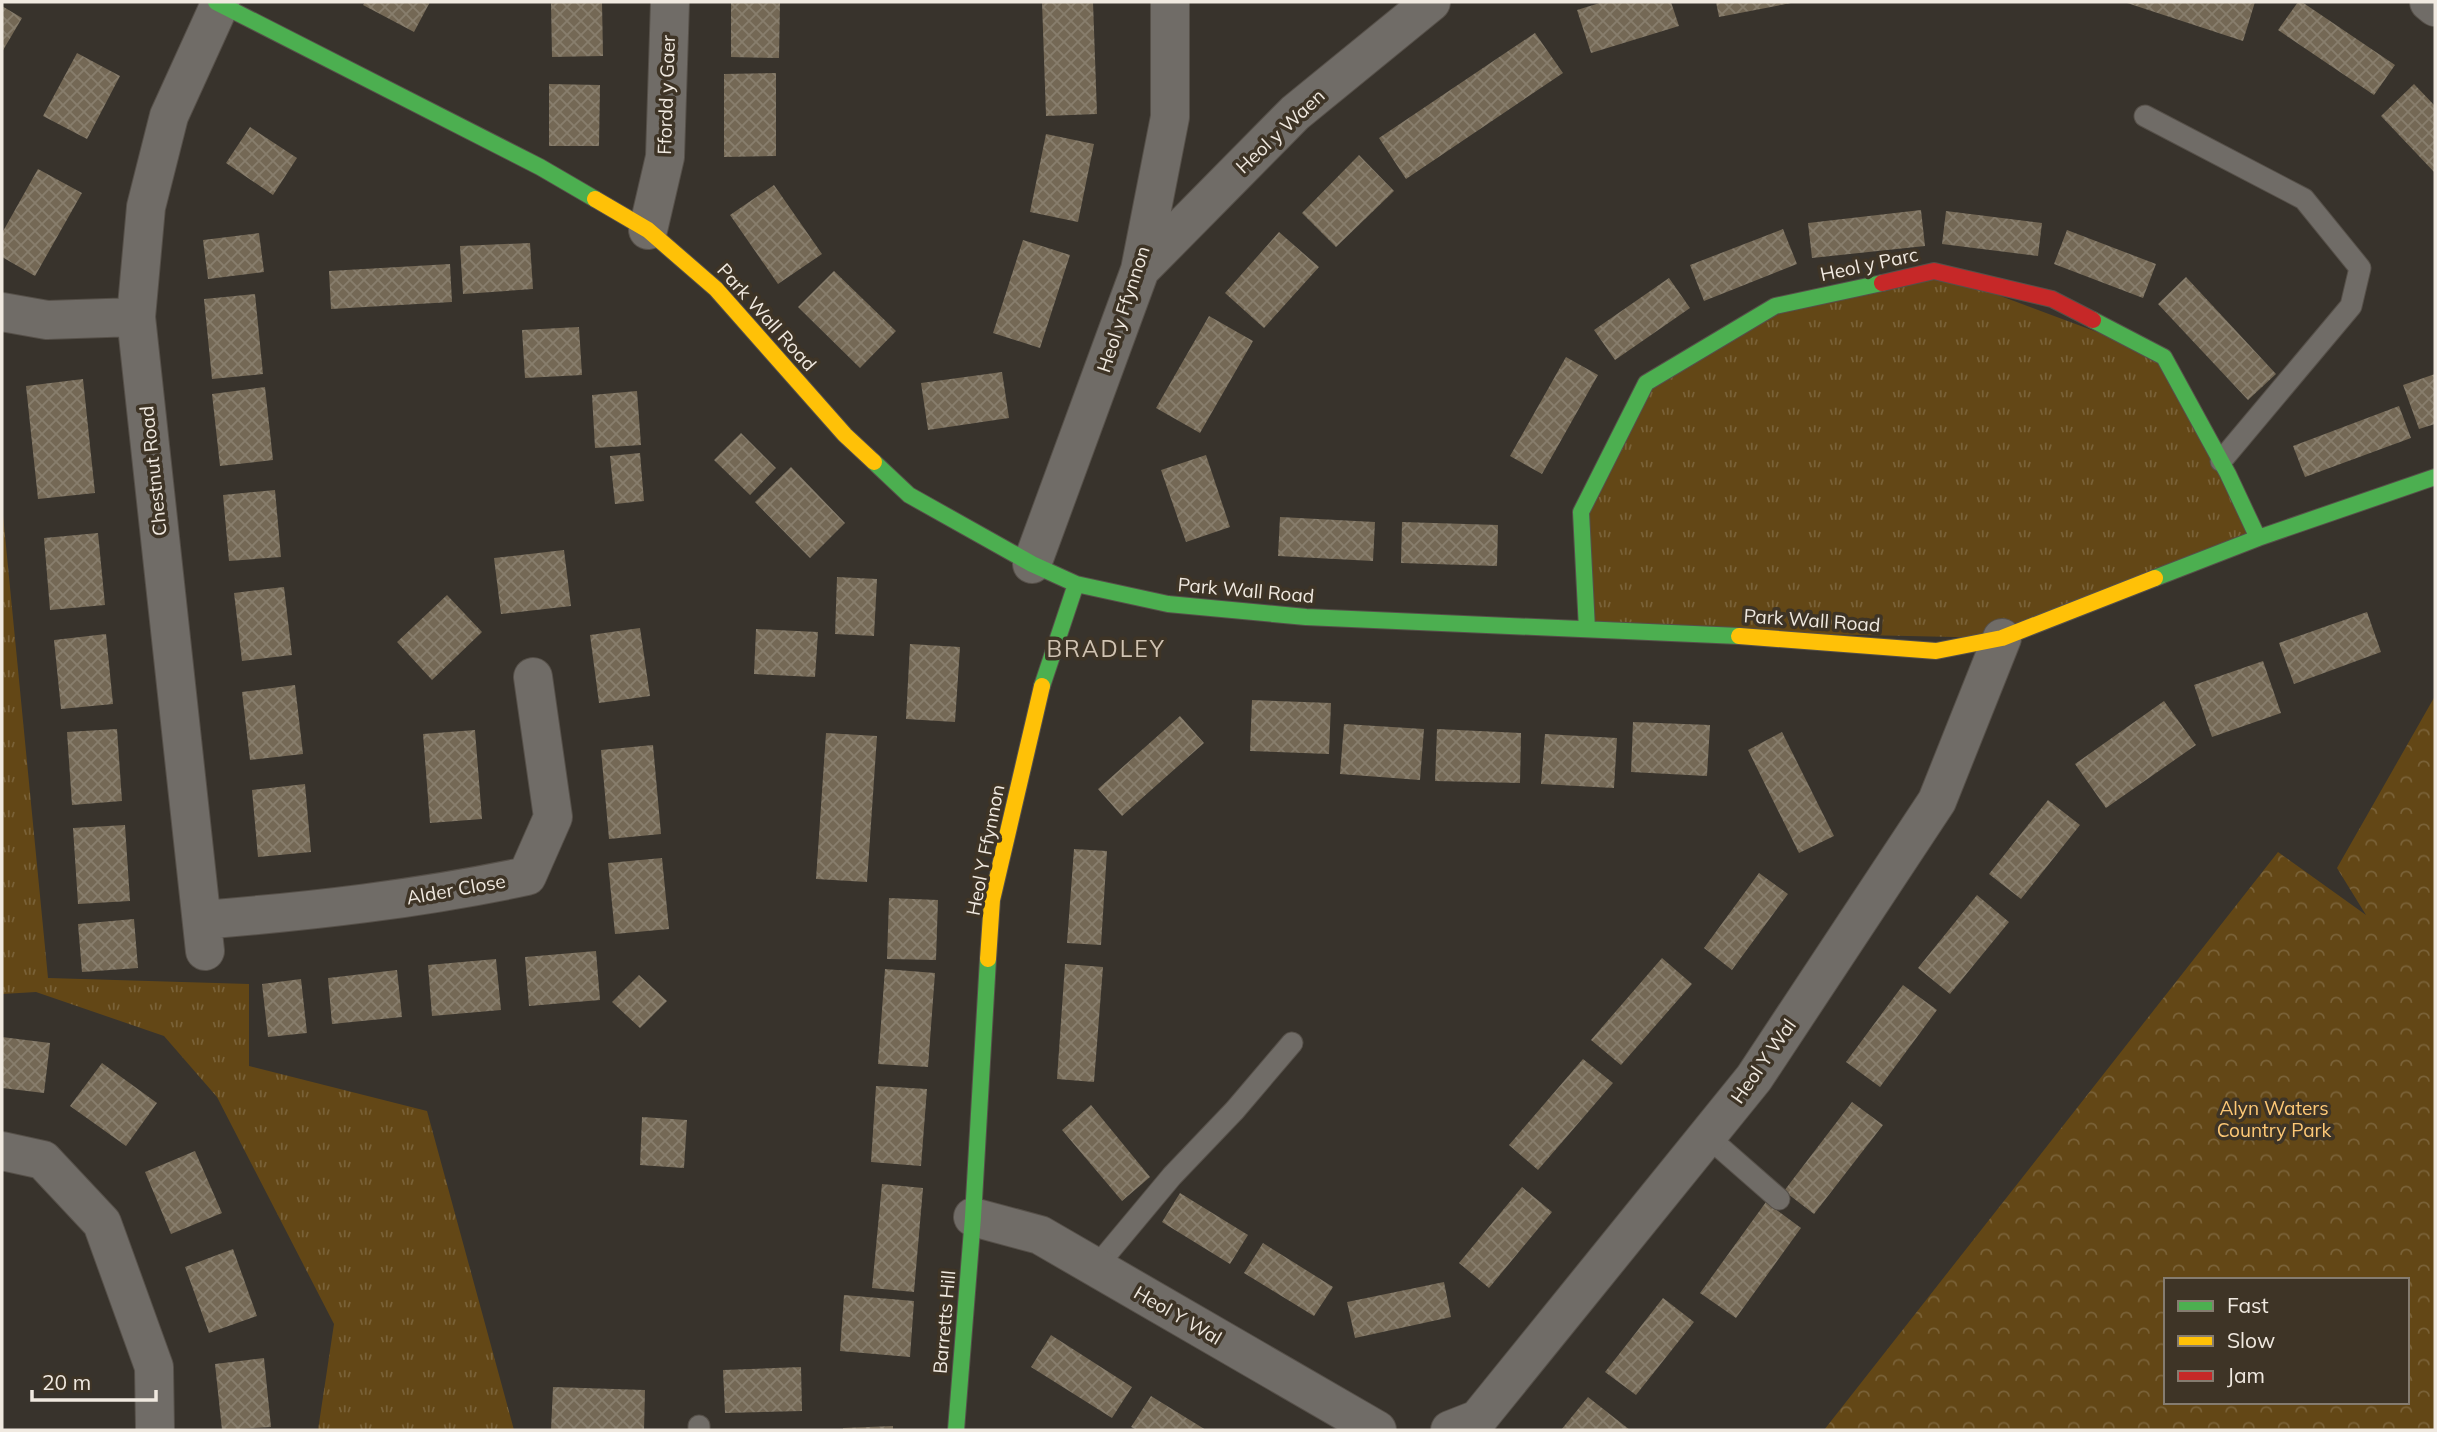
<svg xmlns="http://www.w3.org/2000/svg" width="2437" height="1432" viewBox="0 0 2437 1432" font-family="Mulish,sans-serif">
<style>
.grass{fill:url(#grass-tufts)}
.park{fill:url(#park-crowns);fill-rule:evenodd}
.building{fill:url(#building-cross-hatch)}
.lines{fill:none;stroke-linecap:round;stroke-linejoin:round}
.lane-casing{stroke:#565049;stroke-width:23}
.street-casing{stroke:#565049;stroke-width:40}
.fast-casing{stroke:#565049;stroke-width:18}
.slow-casing{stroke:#565049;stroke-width:18}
.jam-casing{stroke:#565049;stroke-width:18}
.lane{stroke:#706c67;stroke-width:21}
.street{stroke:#706c67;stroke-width:38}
.fast{stroke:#4caf50;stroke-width:16}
.slow{stroke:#ffc107;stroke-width:16}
.jam{stroke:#c62828;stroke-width:16}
.labels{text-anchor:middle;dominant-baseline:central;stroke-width:7;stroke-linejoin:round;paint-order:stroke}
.street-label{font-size:19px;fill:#f0e9e0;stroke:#3e3426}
.park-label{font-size:19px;fill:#fdc876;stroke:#3e3426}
.quarter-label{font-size:23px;letter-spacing:2px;fill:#d0c3b2;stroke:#3e3426}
</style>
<defs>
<pattern id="grass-tufts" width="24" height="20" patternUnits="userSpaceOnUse" patternTransform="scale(1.75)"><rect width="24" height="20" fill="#634716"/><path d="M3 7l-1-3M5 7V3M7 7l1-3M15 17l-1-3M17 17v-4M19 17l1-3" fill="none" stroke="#7a6238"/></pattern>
<pattern id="park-crowns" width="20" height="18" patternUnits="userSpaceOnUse" patternTransform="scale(1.75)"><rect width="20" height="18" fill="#634716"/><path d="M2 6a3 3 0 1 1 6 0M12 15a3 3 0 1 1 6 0" fill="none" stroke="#7a6238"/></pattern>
<pattern id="building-cross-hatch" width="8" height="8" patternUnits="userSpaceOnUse" patternTransform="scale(1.75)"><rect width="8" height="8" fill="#746855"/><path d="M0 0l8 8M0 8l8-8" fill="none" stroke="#887e6d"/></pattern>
</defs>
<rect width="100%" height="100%" fill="#38332c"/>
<!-- grass -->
<path class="grass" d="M 1934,271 L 2164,357 L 2258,538 L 2002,638 L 1587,629 L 1581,512 L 1646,383 L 1775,306 Z
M 2,505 L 48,978 L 249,984 L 249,1066 L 427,1111 L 514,1430 L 318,1430 L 334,1324 L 217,1097 L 164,1036 L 36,992 L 2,994 Z"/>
<!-- park -->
<path class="park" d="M 2435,696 L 2435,1430 L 1824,1430 L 2278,852 L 2366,915 L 2337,868 ZM 2166,1280 L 2407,1280 L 2407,1402 L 2166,1402 Z"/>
<!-- building -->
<path class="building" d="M 365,2 L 430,2 L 414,32 L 363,5 Z
M 551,2 L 602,2 L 603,56 L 552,57 Z
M 731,2 L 780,2 L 779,58 L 731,57 Z
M 1042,2 L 1093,2 L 1097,114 L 1046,116 Z
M 1603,2 L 1671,2 L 1679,26 L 1591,53 L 1577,10 Z
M 1716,2 L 1791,2 L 1791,3 L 1719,17 Z
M 2124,2 L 2255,2 L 2243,41 Z
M 2298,2 L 2302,2 L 2395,65 L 2374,95 L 2278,30 Z
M 2,6 L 22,18 L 2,52 Z
M 1535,33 L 1563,73 L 1406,179 L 1379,138 Z
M 77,53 L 120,76 L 87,139 L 43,116 Z
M 776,73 L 776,156 L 724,157 L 724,74 Z
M 549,84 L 600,85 L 599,146 L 549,146 Z
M 2414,84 L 2435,106 L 2435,173 L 2381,116 Z
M 250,127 L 297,158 L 273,195 L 226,163 Z
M 1046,134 L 1094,144 L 1078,222 L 1030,212 Z
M 1359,155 L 1394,191 L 1336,247 L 1302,213 Z
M 38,169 L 82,193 L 35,276 L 2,257 L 2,233 Z
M 774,185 L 822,254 L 778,284 L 730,215 Z
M 1921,210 L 1925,246 L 1812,258 L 1808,223 Z
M 1946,211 L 2042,223 L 2038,256 L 1942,244 Z
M 1783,229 L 1797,264 L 1704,301 L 1690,265 Z
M 2067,230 L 2156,264 L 2143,298 L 2054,264 Z
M 1279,232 L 1319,267 L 1264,328 L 1225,293 Z
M 259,233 L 264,272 L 208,279 L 203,240 Z
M 1023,240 L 1070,255 L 1040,348 L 993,333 Z
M 530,243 L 533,289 L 463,294 L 460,246 Z
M 450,264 L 452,302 L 331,309 L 329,271 Z
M 834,271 L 896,331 L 860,368 L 798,307 Z
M 2186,277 L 2276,374 L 2248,400 L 2158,304 Z
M 1669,278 L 1690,308 L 1615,360 L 1594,330 Z
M 255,294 L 263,374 L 212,379 L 204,299 Z
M 1209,316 L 1253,341 L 1200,433 L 1156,408 Z
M 579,327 L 582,375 L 525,378 L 522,330 Z
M 1566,357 L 1598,375 L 1542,474 L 1510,456 Z
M 1002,372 L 1009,418 L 928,430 L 921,383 Z
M 2435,374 L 2435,424 L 2419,429 L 2403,385 Z
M 83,379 L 95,493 L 38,499 L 26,386 Z
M 265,387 L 273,460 L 220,466 L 212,394 Z
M 637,391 L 641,445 L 595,448 L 592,395 Z
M 2399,406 L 2411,438 L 2305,477 L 2293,446 Z
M 741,433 L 776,468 L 750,495 L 714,460 Z
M 640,453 L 644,501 L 615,504 L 610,456 Z
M 1206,455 L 1230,527 L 1186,542 L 1161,470 Z
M 791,467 L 845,523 L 810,558 L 755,502 Z
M 275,490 L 281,557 L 229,561 L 223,495 Z
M 1280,517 L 1375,522 L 1373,561 L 1278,556 Z
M 1402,522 L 1498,525 L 1497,566 L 1401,563 Z
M 98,533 L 105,605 L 50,610 L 44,538 Z
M 564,550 L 571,606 L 501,614 L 494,558 Z
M 837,577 L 877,579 L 874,636 L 835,634 Z
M 284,587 L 292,655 L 242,661 L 234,593 Z
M 447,595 L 482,632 L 432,680 L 397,642 Z
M 2367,612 L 2381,652 L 2294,684 L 2279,643 Z
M 640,628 L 650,696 L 599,703 L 590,635 Z
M 756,629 L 818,632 L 815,677 L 754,674 Z
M 106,634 L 113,704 L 61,709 L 54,640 Z
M 910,644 L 960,647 L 955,722 L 906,719 Z
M 2263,661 L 2281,713 L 2212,737 L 2194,685 Z
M 295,685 L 303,754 L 250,760 L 242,692 Z
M 1252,700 L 1331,703 L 1329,754 L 1250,751 Z
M 2164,701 L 2196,745 L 2106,808 L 2075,764 Z
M 1180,716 L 1204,743 L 1122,816 L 1098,789 Z
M 1633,722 L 1710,725 L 1707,776 L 1631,772 Z
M 1344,724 L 1424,729 L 1420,780 L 1340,774 Z
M 117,729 L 122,801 L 72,805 L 67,732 Z
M 1437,729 L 1521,733 L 1520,783 L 1435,781 Z
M 475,730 L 482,819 L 430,823 L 423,734 Z
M 1782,732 L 1834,836 L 1799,853 L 1748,750 Z
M 826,733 L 877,736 L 867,882 L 816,879 Z
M 1545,734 L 1617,738 L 1614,788 L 1541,784 Z
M 653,745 L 661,834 L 609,839 L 601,750 Z
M 305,784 L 311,852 L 258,857 L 252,790 Z
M 2048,800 L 2080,825 L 2021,899 L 1989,874 Z
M 125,825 L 130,901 L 78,904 L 73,828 Z
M 1074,849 L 1107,851 L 1101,945 L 1067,943 Z
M 662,858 L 669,929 L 615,934 L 608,863 Z
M 1759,873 L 1788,894 L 1732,970 L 1704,948 Z
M 1977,895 L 2009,922 L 1950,994 L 1918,968 Z
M 889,898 L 938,900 L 936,960 L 887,959 Z
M 134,919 L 138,968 L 82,972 L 78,924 Z
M 596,951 L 600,1000 L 529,1006 L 525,957 Z
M 1662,958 L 1692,984 L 1621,1065 L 1591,1040 Z
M 496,959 L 501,1010 L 432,1016 L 428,965 Z
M 1065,964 L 1103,967 L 1094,1082 L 1057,1079 Z
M 885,969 L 935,973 L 928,1067 L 878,1064 Z
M 397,970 L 402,1017 L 332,1024 L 328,978 Z
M 639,975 L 667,1001 L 640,1028 L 612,1002 Z
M 301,979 L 307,1033 L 268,1037 L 262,984 Z
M 1903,985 L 1937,1010 L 1880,1087 L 1846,1062 Z
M 2,1037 L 50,1043 L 44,1093 L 2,1088 Z
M 1583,1059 L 1613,1083 L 1538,1170 L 1509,1145 Z
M 102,1063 L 157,1103 L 126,1146 L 70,1106 Z
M 876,1086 L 927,1089 L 921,1166 L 871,1162 Z
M 1852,1102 L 1883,1125 L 1814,1214 L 1784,1191 Z
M 1091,1105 L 1150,1177 L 1122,1201 L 1062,1130 Z
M 642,1117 L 687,1120 L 684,1168 L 640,1165 Z
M 195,1151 L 222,1213 L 171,1234 L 145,1172 Z
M 882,1184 L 923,1188 L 914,1292 L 872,1288 Z
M 1522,1187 L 1552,1212 L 1489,1288 L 1459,1263 Z
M 1180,1193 L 1248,1235 L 1230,1264 L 1162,1222 Z
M 1766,1202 L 1801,1228 L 1736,1318 L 1700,1293 Z
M 1263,1243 L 1333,1287 L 1314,1316 L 1244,1273 Z
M 233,1249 L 257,1316 L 209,1333 L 185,1267 Z
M 1444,1282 L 1451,1317 L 1355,1338 L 1347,1302 Z
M 844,1295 L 914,1301 L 910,1357 L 840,1351 Z
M 1663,1298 L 1694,1322 L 1636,1395 L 1605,1372 Z
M 1051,1335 L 1132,1387 L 1112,1418 L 1031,1367 Z
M 264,1358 L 271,1427 L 222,1430 L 215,1364 Z
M 801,1367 L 802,1411 L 725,1413 L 723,1370 Z
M 553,1387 L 645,1390 L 644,1430 L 551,1430 Z
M 1151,1396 L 1206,1430 L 1137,1430 L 1131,1427 Z
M 1588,1397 L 1630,1430 L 1561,1430 Z
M 893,1426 L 893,1430 L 843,1430 L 843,1428 Z"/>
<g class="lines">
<!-- lane casing -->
<g class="lane-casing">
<path id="lane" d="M 2145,116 L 2304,199 L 2360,268 L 2351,306 L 2221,461
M 1707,1136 L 1779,1199
M 1096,1267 L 1172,1176 L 1235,1110 L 1292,1043
M 699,1426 L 699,1430"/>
</g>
<!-- street casing -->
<g class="street-casing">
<path id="street" d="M 2429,2 L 2435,7
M 648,230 L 665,157 L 670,2
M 1140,270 L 1295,113 L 1431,2
M 2,312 L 47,320 L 136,317
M 1032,564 L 1140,270 L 1170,117 L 1170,2
M 202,920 C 312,911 419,899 527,876 L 553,817 L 533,677
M 205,951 L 136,317 L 146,207 L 169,116 L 220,4
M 2,1151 L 43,1160 L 102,1223 L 154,1367 L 155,1430
M 973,1217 L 1040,1235 L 1377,1430
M 1450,1430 L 1478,1419 L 1754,1078 L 1937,801 L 2002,638"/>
</g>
<!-- fast casing -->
<g class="fast-casing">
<path id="fast" d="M 216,2 L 540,167 L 595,199
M 2093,320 L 2164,357 L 2228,474 L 2258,538
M 874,462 L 909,495 L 1032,564 L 1076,584 L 1168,604 L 1306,617 L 1739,636
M 2155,578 L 2258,538 L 2435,477
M 1587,629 L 1581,512 L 1646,383 L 1775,306 L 1882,283
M 1042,686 L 1076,584
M 956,1430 L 973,1217 L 988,959"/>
</g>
<!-- slow casing -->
<g class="slow-casing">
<path id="slow" d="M 595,199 L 648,230 L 716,289 L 845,435 L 874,462
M 1739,636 L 1936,651 L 2002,638 L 2155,578
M 988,959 L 992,900 L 1042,686"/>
</g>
<!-- jam casing -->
<g class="jam-casing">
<path id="jam" d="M 1882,283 L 1934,271 L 2052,299 L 2093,320"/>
</g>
<!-- lane -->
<use href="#lane" class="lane"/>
<!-- street -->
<use href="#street" class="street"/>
<!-- fast -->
<use href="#fast" class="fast"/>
<!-- slow -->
<use href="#slow" class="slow"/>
<!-- jam -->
<use href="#jam" class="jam"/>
</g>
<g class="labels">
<!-- street labels -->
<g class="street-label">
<text transform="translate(666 95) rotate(-88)">Ffordd y Gaer</text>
<text transform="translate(1280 131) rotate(-43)">Heol y Waen</text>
<text transform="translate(1869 264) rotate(-12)">Heol y Parc</text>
<text transform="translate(1123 309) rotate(-72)">Heol y Ffynnon</text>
<text transform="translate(767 317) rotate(48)">Park Wall Road</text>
<text transform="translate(153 471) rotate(-96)">Chestnut Road</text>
<text transform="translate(1246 590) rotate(5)">Park Wall Road</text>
<text transform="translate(1812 620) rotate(4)">Park Wall Road</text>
<text transform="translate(985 850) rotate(-79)">Heol Y Ffynnon</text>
<text transform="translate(456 889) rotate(-10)">Alder Close</text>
<text transform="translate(1763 1061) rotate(-55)">Heol Y Wal</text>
<text transform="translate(1178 1315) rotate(30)">Heol Y Wal</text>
<text transform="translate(944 1322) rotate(-85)">Barretts Hill</text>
</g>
<!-- park labels -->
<g class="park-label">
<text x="2274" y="1108">Alyn Waters<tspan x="2274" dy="22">Country Park</tspan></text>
</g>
<!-- quarter labels -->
<g class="quarter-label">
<text x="1106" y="648">BRADLEY</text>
</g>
</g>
<!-- border -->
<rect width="2437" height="1432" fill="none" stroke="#f0e9e0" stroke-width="7"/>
<!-- legend -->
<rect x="2164" y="1278" width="245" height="126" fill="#3e3426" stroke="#857c70" stroke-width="2"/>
<rect x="2178" y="1301" width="35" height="10" fill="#4caf50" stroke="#857c70" stroke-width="2"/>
<text x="2227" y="1313" font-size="21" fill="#f0e9e0">Fast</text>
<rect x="2178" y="1336" width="35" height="10" fill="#ffc107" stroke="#857c70" stroke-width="2"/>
<text x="2227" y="1348" font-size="21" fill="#f0e9e0">Slow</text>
<rect x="2178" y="1371" width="35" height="10" fill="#c62828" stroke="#857c70" stroke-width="2"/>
<text x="2227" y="1383" font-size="21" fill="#f0e9e0">Jam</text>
<!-- scale -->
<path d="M32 1390v10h124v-10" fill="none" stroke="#f0e9e0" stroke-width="3.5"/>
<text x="42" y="1390" font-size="21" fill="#f0e9e0" stroke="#3e3426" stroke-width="5" paint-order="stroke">20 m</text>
</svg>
